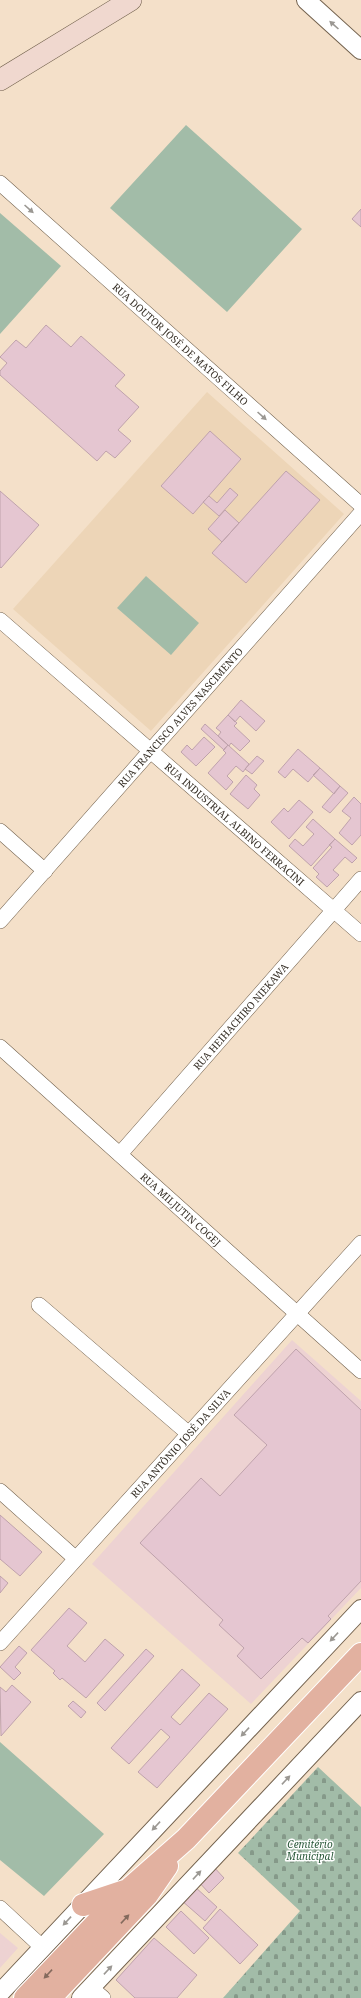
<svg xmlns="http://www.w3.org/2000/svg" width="361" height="1998" viewBox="0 0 361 1998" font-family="'Noto Serif',serif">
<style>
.commercial{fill:#edd2d2}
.built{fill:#edd5b7}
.cemetery{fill:url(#cemetery-stones)}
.green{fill:#a2bca8}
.building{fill:#e5c6d1;stroke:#bfa2ac}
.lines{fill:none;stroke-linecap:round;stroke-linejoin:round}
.minor-casing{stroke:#72614d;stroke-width:16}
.tertiary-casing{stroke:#72614d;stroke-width:20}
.secondary-casing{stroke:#72614d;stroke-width:22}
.primary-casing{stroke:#fff;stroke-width:24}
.minor{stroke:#fff;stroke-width:15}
.tertiary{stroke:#fff;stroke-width:18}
.secondary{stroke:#f0d8cf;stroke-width:21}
.primary{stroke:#e2b1a0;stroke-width:22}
.oneway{fill:#9b9893}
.oneway2{fill:#846a5d}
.labels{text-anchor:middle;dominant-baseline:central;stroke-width:3;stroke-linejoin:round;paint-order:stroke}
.street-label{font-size:10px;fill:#373027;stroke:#fff}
.park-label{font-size:10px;font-style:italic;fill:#2a593a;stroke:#fff}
</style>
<defs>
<pattern id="cemetery-stones" width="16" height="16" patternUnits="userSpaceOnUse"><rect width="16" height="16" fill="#a2bca8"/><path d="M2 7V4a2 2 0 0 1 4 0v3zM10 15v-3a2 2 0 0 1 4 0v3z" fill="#859989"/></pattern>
</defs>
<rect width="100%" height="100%" fill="#f4e0c9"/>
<!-- commercial -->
<path class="commercial" d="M 292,1340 L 361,1401 L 361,1588 L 251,1704 L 92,1564 Z
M 0,1933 L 18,1948 L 0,1968 Z"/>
<!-- built -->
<path class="built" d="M 207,392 L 344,514 L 151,731 L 13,609 Z"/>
<!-- cemetery -->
<path class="cemetery" d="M 318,1767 L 361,1807 L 361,1998 L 223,1998 L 300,1911 L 238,1853 Z"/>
<!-- green -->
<path class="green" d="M 186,125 L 302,229 L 227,312 L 110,208 Z
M 0,213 L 61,266 L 0,334 Z
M 146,576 L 199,623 L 171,655 L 117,608 Z
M 0,1742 L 104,1834 L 44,1896 L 0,1860 Z"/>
<!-- building -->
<path class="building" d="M 361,209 L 361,227 L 352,219 Z
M 46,325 L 71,347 L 81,336 L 125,375 L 115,386 L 139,407 L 118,430 L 131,441 L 115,458 L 106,451 L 97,461 L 0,375 L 0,371 L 7,363 L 0,357 L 16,340 L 26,348 Z
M 210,431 L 241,459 L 193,514 L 161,486 Z
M 286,471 L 320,500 L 246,583 L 212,553 Z
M 230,488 L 238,495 L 219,516 L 203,502 L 209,496 L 217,503 Z
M 0,491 L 39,525 L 1,568 L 0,567 Z
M 225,510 L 239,523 L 222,542 L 208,529 Z
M 241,700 L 265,721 L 256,731 L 240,716 L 235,722 L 228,715 Z
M 228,715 L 237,723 L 234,726 L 250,741 L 240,751 L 231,743 L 229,746 L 218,736 L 221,732 L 216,728 Z
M 205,724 L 228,745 L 224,750 L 201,729 Z
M 204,737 L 215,747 L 196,766 L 181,752 L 187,745 L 192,750 Z
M 228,745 L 249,764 L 243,772 L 236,766 L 227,776 L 233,782 L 226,790 L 208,773 L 226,753 L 223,750 Z
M 298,749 L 320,768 L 308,782 L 293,769 L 285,778 L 278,772 Z
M 257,756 L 264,761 L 252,774 L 245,769 Z
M 320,768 L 340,786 L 334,794 L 313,775 Z
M 246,775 L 257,785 L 254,789 L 260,795 L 248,809 L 230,794 Z
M 340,786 L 348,793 L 330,813 L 322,807 Z
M 354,797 L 361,804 L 361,835 L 352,845 L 339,833 L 351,818 L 342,811 Z
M 299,800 L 313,812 L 289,839 L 271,822 L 284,808 L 288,812 Z
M 313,819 L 335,839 L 311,866 L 289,846 L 295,839 L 303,846 L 314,834 L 306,827 Z
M 335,839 L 357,858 L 352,863 L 345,857 L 333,870 L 339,875 L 327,887 L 316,877 L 319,874 L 313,868 L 332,847 L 329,845 Z
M 296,1349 L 361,1410 L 361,1581 L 328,1616 L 331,1619 L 308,1643 L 302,1638 L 261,1679 L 237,1656 L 244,1648 L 219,1625 L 223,1620 L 140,1543 L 201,1478 L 220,1496 L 267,1445 L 234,1415 Z
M 0,1515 L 42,1552 L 20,1576 L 0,1559 Z
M 0,1576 L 8,1583 L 0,1593 Z
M 69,1608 L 87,1623 L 67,1646 L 85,1662 L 105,1639 L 124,1655 L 86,1698 L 62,1678 L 60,1680 L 53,1673 L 55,1671 L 31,1650 Z
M 19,1646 L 27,1653 L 15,1667 L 21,1673 L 14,1680 L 0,1667 Z
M 146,1649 L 154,1656 L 105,1711 L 97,1703 Z
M 182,1669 L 200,1685 L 171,1717 L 180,1725 L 209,1693 L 228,1709 L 157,1788 L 138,1772 L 170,1737 L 161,1729 L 129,1764 L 111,1748 Z
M 12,1685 L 31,1702 L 1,1736 L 0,1687 L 6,1692 Z
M 73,1701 L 86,1712 L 81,1718 L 68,1706 Z
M 212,1865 L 224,1878 L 209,1893 L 197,1880 Z
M 194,1886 L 217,1907 L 205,1921 L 181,1900 Z
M 220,1909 L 258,1945 L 240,1964 L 203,1928 Z
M 181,1911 L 209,1938 L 194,1954 L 166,1927 Z
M 154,1938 L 197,1975 L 177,1998 L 135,1998 L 116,1980 Z"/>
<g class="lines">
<!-- minor casing -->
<g class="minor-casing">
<g id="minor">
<path id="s1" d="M 0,183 L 361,505"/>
<path id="s2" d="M 0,620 L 361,934"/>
<path d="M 0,831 L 45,871"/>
<path id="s3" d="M 0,921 L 361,513"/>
<path id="s4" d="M 0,1047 L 361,1371"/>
<path id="s5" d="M 120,1154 L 361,879"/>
<path d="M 39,1305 L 189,1434"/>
<path d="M 0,1491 L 75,1558"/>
<path id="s6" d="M 0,1643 L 361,1243"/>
<path d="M 0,1908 L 42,1947"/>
<path d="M 91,1988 L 103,1998"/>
</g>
</g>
<!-- tertiary casing -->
<g class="tertiary-casing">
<path id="tertiary" d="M 306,0 L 361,50
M 0,1993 L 361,1609
M 81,1998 L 361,1701"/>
</g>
<!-- secondary casing -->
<g class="secondary-casing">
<path id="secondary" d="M 0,80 L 131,0"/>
</g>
<!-- primary casing -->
<g class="primary-casing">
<path id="primary" d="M 83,1905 L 125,1891
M 25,1998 L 128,1890 L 186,1839 L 361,1654
M 50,1998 L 147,1895 L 167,1866"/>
</g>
<!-- minor -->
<use href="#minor" class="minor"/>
<!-- tertiary -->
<use href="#tertiary" class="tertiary"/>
<!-- secondary -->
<use href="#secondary" class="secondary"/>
<!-- primary -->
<use href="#primary" class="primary"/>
</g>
<!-- one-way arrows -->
<defs><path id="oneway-solid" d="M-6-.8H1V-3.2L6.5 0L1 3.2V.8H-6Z"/></defs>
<g class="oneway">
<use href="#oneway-solid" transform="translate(334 25) rotate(-138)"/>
<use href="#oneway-solid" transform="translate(29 209) rotate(42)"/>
<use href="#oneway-solid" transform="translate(262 416) rotate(42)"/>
<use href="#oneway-solid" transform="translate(334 1637) rotate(133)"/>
<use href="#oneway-solid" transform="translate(245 1732) rotate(133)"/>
<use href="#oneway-solid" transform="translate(286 1780) rotate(-47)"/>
<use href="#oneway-solid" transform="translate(156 1826) rotate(133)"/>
<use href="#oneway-solid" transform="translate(197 1875) rotate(-47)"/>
<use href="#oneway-solid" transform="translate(67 1921) rotate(133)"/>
<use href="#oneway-solid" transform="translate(108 1970) rotate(-47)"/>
</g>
<g class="oneway2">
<use href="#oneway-solid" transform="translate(125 1919) rotate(-47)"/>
<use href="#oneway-solid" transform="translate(48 1974) rotate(133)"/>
</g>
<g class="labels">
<!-- street labels -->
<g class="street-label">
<text stroke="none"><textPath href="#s1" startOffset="242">RUA DOUTOR JOSÉ DE MATOS FILHO</textPath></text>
<text stroke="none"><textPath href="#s3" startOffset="272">RUA FRANCISCO ALVES NASCIMENTO</textPath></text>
<text stroke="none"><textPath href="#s2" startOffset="311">RUA INDUSTRIAL ALBINO FERRACINI</textPath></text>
<text stroke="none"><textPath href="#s5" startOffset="183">RUA HEIHACHIRO NIEKAWA</textPath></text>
<text stroke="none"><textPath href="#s4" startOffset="243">RUA MILJUTIN COGEJ</textPath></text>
<text stroke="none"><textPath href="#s6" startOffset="269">RUA ANTÔNIO JOSÉ DA SILVA</textPath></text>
</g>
<!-- park labels -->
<g class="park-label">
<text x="310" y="1844">Cemitério<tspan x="310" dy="12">Municipal</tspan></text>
</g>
</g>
</svg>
